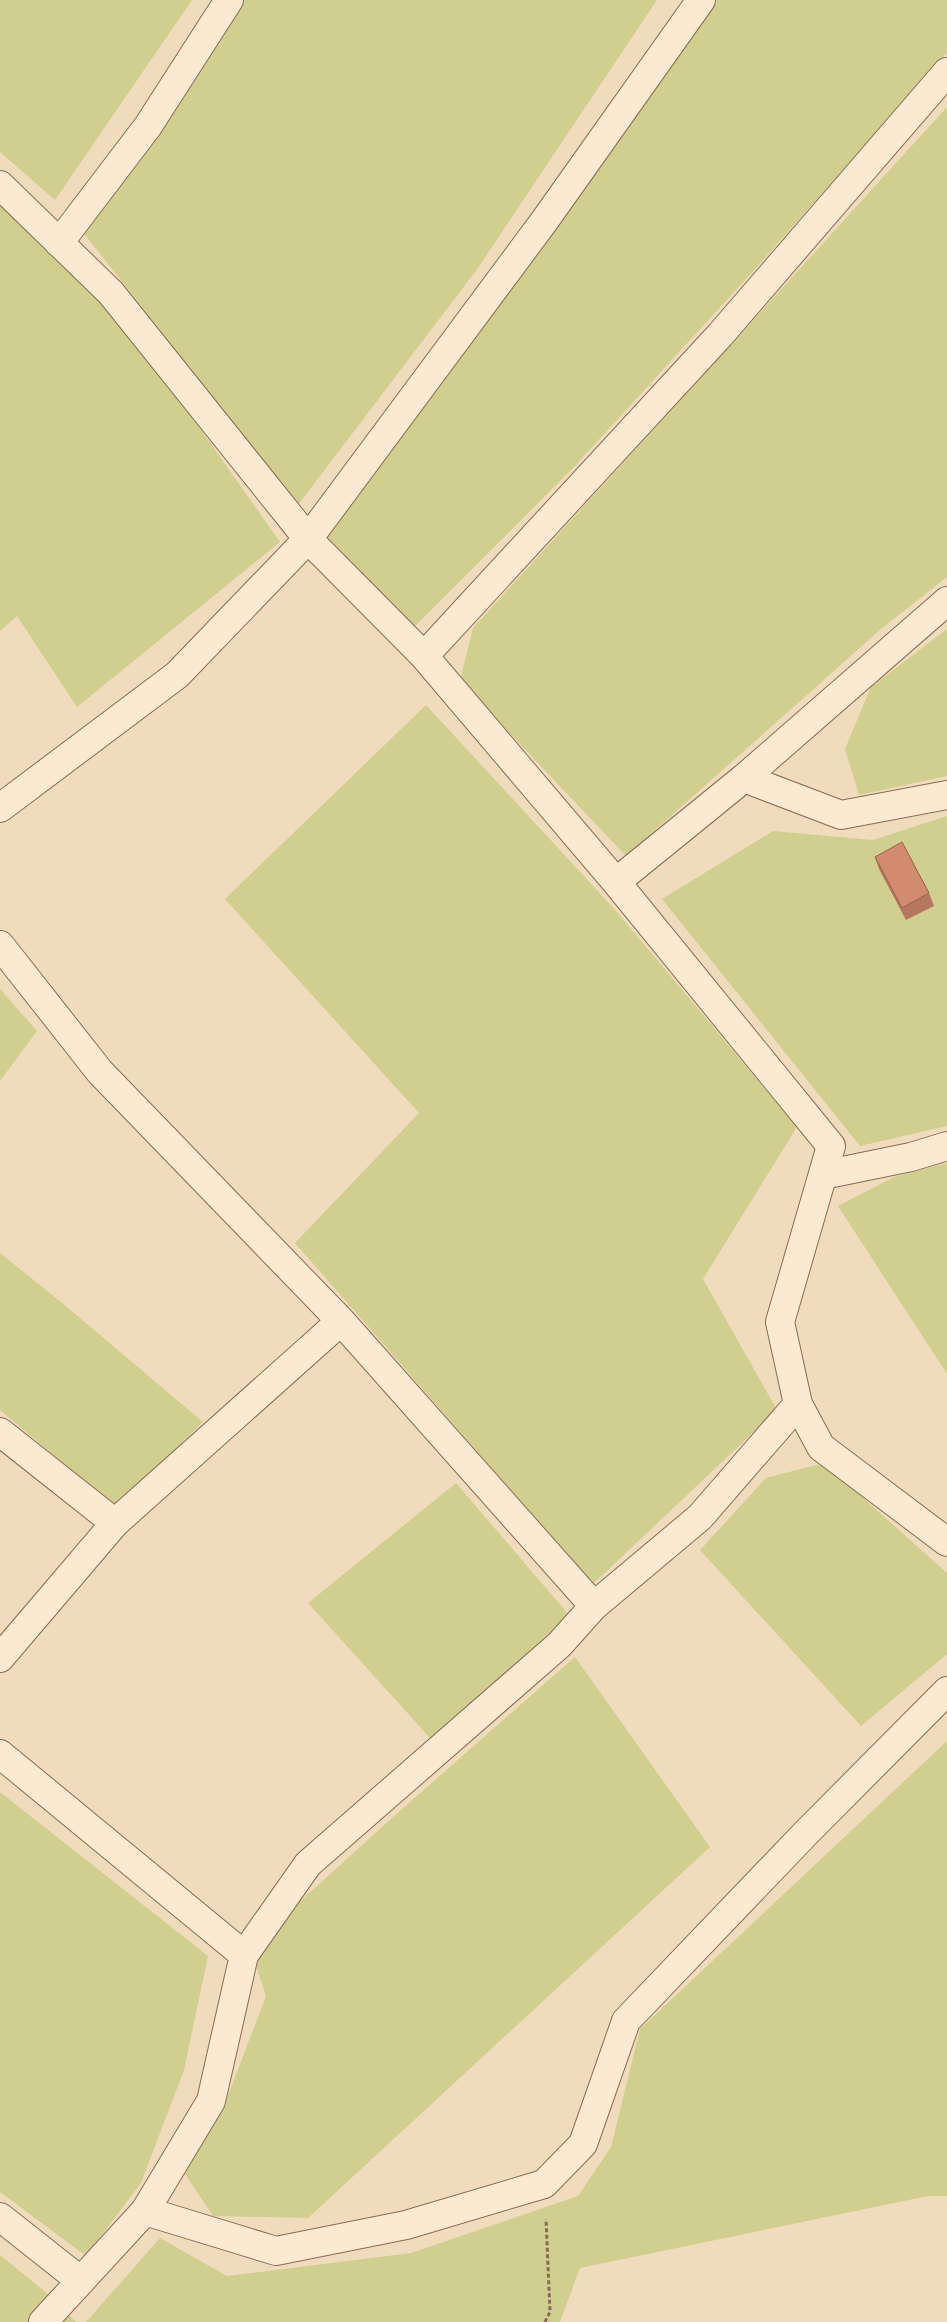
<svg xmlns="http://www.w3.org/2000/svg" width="947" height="2322" viewBox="0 0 947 2322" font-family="'IBM Plex Serif',serif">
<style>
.green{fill:#d0cf90}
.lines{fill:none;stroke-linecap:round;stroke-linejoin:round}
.minor-casing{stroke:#8b6a55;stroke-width:30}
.path{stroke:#8b6a55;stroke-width:3;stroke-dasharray:4 2.5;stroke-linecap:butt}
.minor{stroke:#fce9d1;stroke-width:28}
.wall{fill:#b5785f}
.building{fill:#d38b6f;stroke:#94614e}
</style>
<rect width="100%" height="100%" fill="#f1dbbd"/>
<!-- green -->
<path class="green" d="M 0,0 L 192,0 L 55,200 L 0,152 Z
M 226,0 L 657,0 L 478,268 L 298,505 L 82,231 Z
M 694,0 L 947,0 L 947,53 L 746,279 L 574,467 L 413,628 L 322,532 Z
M 947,107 L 947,577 L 881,629 L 626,856 L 460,681 L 473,628 Z
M 0,189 L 69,242 L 280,542 L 77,707 L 17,616 L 0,631 Z
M 947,629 L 947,776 L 859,795 L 845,749 L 871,687 Z
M 426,705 L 617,912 L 797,1127 L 703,1279 L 777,1410 L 593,1584 L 295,1243 L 419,1113 L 225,899 Z
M 947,816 L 947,1126 L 860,1146 L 662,899 L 773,831 L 873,840 Z
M 0,989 L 37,1031 L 0,1081 Z
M 947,1163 L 947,1374 L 838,1206 L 894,1177 Z
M 0,1253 L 67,1307 L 203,1422 L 116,1508 L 0,1410 Z
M 824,1463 L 947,1573 L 947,1654 L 861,1726 L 700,1550 L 766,1478 Z
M 456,1483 L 570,1616 L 431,1739 L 308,1603 Z
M 575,1657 L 710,1847 L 308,2218 L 213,2216 L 183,2171 L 226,2101 L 266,1996 L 250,1947 L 394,1816 Z
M 947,1741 L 947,2196 L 928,2196 L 580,2268 L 560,2322 L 86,2322 L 160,2238 L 227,2276 L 411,2253 L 578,2196 L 611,2147 L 640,2029 Z
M 0,1792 L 208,1956 L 184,2070 L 141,2183 L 86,2256 L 0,2192 Z
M 0,2255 L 48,2294 L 76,2322 L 0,2322 Z"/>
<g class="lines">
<!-- minor casing -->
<g class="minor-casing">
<path id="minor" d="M 0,185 L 111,293 L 308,539 L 545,220 L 701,0
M 59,243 L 148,126 L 229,0
M 424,656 L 720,335 L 947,72
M 744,778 L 841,815 L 947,795
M 0,808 L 177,675 L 308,539 L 424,656 L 616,882 L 831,1146 L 780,1322 L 798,1404 L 821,1447 L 947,1542
M 616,882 L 744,778 L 947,601
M 0,945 L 100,1072 L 341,1321 L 594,1606
M 823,1175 L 911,1157 L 947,1146
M 0,1432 L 115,1523 L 0,1658
M 115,1523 L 341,1321
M 0,1754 L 244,1955
M 145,2211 L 211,2101 L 244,1955 L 308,1864 L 559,1645 L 594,1606 L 700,1517 L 798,1404
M 0,2217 L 81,2281
M 43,2322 L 145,2211 L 276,2251 L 406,2225 L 544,2184 L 583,2144 L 626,2021 L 804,1835 L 947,1691"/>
</g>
<!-- path -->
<path class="path" d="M 545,2322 L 550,2312 L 546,2219"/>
<!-- minor -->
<use href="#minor" class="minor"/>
</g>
<!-- wall -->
<path class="wall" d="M 875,857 L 929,893 L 934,906 L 906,920 L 879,869 Z"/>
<!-- building -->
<path class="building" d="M 902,842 L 929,893 L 902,908 L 875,857 Z"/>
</svg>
